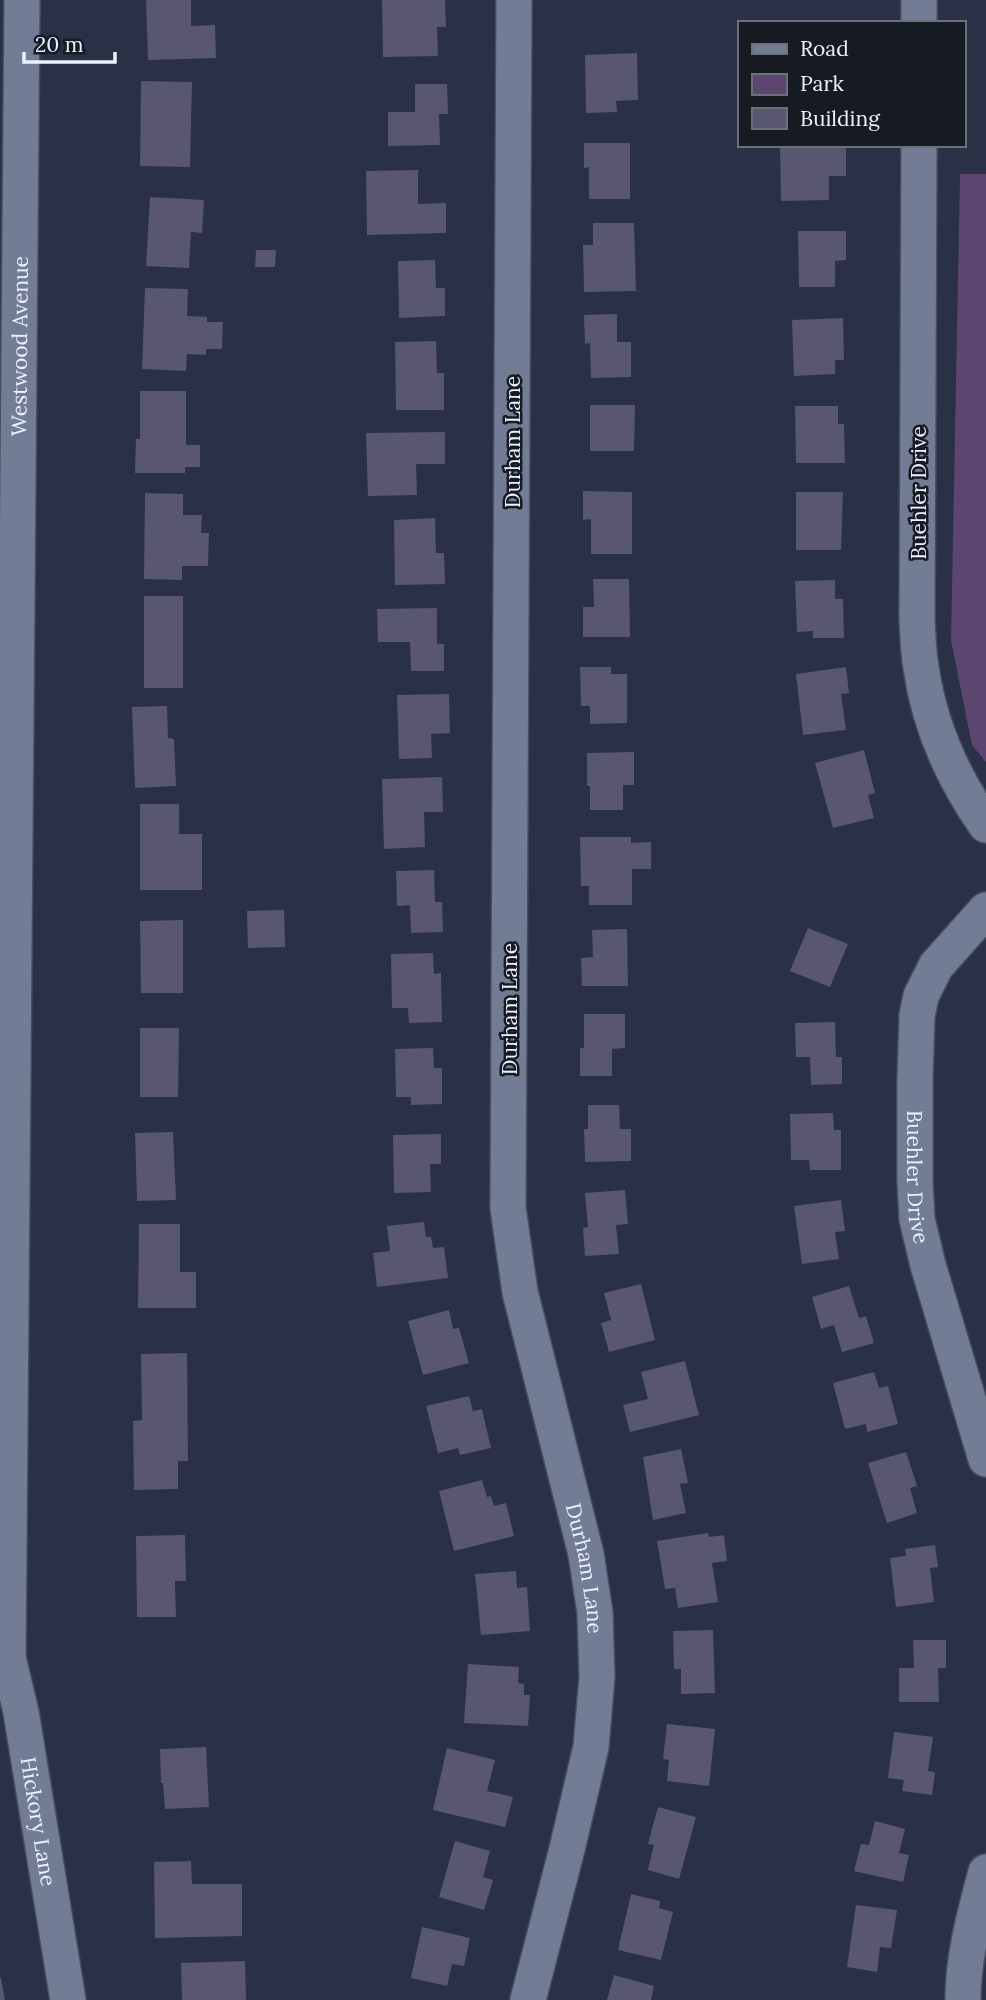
<svg xmlns="http://www.w3.org/2000/svg" width="986" height="2000" viewBox="0 0 986 2000" font-family="Lora,serif">
<style>
.green{fill:#5c456e}
.building{fill:#59566f}
.lines{fill:none;stroke-linecap:round;stroke-linejoin:round}
.street-casing{stroke:#474d5f;stroke-width:38}
.street{stroke:#737c95;stroke-width:35}
.labels{text-anchor:middle;dominant-baseline:central;stroke-width:5;stroke-linejoin:round;paint-order:stroke}
.street-label{font-size:21px;fill:#ebf1ff;stroke:#161a23}
</style>
<rect width="100%" height="100%" fill="#2a3147"/>
<!-- green -->
<path class="green" d="M 960,174 L 986,174 L 986,762 L 972,745 L 951,640 Z"/>
<!-- building -->
<path class="building" d="M 146,0 L 191,0 L 191,26 L 215,25 L 216,58 L 148,60 Z
M 382,0 L 445,0 L 446,27 L 437,27 L 438,56 L 383,57 Z
M 637,53 L 638,100 L 616,101 L 617,112 L 586,113 L 585,55 Z
M 141,81 L 192,82 L 190,167 L 140,166 Z
M 415,84 L 447,84 L 448,114 L 439,114 L 440,145 L 388,146 L 388,112 L 415,112 Z
M 584,143 L 630,143 L 630,199 L 589,199 L 589,167 L 584,168 Z
M 780,145 L 846,145 L 846,176 L 829,176 L 829,200 L 781,201 Z
M 418,170 L 418,204 L 446,203 L 446,233 L 367,235 L 366,171 Z
M 150,197 L 204,200 L 202,233 L 191,232 L 189,268 L 146,266 Z
M 593,223 L 634,223 L 636,291 L 584,292 L 583,245 L 593,245 Z
M 798,231 L 846,231 L 846,260 L 835,261 L 835,287 L 799,287 Z
M 256,250 L 276,250 L 275,267 L 255,267 Z
M 435,260 L 436,288 L 445,288 L 445,316 L 399,318 L 398,261 Z
M 145,288 L 188,289 L 187,316 L 207,317 L 207,322 L 223,322 L 222,349 L 206,349 L 206,355 L 187,354 L 186,371 L 142,369 Z
M 617,314 L 617,342 L 631,342 L 631,377 L 591,378 L 590,343 L 585,344 L 584,315 Z
M 843,318 L 844,360 L 835,360 L 835,374 L 794,376 L 792,320 Z
M 436,341 L 437,373 L 444,373 L 444,410 L 396,410 L 395,342 Z
M 140,391 L 186,391 L 186,445 L 200,445 L 200,467 L 185,467 L 185,473 L 135,473 L 136,439 L 140,439 Z
M 590,405 L 635,405 L 634,451 L 590,451 Z
M 795,406 L 838,406 L 838,424 L 844,424 L 845,463 L 796,463 Z
M 445,432 L 445,464 L 416,464 L 417,495 L 368,496 L 366,433 Z
M 583,491 L 632,492 L 632,554 L 591,554 L 591,519 L 583,520 Z
M 796,492 L 843,492 L 841,550 L 796,550 Z
M 145,493 L 183,494 L 183,515 L 202,515 L 201,533 L 209,533 L 208,566 L 182,566 L 182,580 L 144,579 Z
M 435,518 L 436,553 L 444,553 L 445,584 L 395,585 L 394,520 Z
M 593,579 L 629,579 L 630,637 L 583,637 L 583,607 L 594,607 Z
M 835,580 L 835,599 L 843,599 L 844,638 L 813,638 L 813,631 L 797,632 L 795,581 Z
M 144,596 L 183,596 L 183,688 L 144,688 Z
M 437,608 L 437,644 L 444,644 L 444,671 L 411,671 L 410,642 L 378,642 L 377,609 Z
M 580,667 L 611,667 L 611,674 L 627,674 L 627,723 L 590,724 L 590,706 L 581,706 Z
M 846,667 L 849,693 L 841,694 L 846,730 L 803,735 L 796,674 Z
M 449,694 L 450,733 L 431,734 L 432,758 L 399,759 L 397,695 Z
M 167,706 L 168,738 L 174,739 L 176,786 L 135,788 L 132,707 Z
M 864,750 L 875,793 L 868,795 L 874,818 L 833,828 L 815,763 Z
M 634,752 L 634,785 L 623,785 L 623,810 L 590,810 L 590,786 L 587,786 L 587,753 Z
M 442,777 L 443,812 L 424,812 L 425,847 L 384,849 L 382,779 Z
M 140,804 L 179,804 L 179,834 L 202,834 L 202,890 L 140,890 Z
M 580,837 L 631,837 L 631,843 L 651,842 L 651,869 L 632,869 L 632,905 L 589,905 L 589,886 L 581,886 Z
M 434,870 L 435,902 L 442,902 L 443,932 L 411,933 L 410,905 L 397,906 L 396,871 Z
M 284,910 L 285,947 L 248,948 L 247,911 Z
M 183,920 L 183,993 L 141,993 L 140,921 Z
M 808,928 L 848,944 L 830,987 L 790,971 Z
M 627,929 L 628,986 L 582,986 L 581,958 L 593,957 L 592,930 Z
M 433,953 L 434,974 L 441,973 L 442,1022 L 409,1023 L 408,1008 L 392,1008 L 391,954 Z
M 584,1014 L 625,1014 L 625,1048 L 612,1049 L 612,1076 L 580,1076 L 580,1048 L 584,1048 Z
M 835,1022 L 836,1057 L 842,1057 L 842,1084 L 811,1085 L 810,1057 L 796,1057 L 795,1023 Z
M 140,1028 L 179,1028 L 178,1097 L 140,1097 Z
M 433,1048 L 434,1068 L 442,1068 L 442,1104 L 411,1105 L 411,1097 L 396,1097 L 395,1049 Z
M 588,1105 L 619,1105 L 620,1129 L 631,1129 L 631,1161 L 585,1162 L 584,1129 L 588,1129 Z
M 833,1113 L 834,1130 L 841,1130 L 841,1170 L 810,1170 L 809,1160 L 791,1160 L 790,1114 Z
M 173,1132 L 176,1200 L 137,1201 L 135,1133 Z
M 441,1134 L 441,1164 L 430,1164 L 431,1192 L 394,1193 L 393,1135 Z
M 625,1190 L 628,1224 L 616,1225 L 619,1254 L 585,1256 L 583,1228 L 588,1227 L 585,1193 Z
M 841,1200 L 845,1231 L 835,1232 L 839,1259 L 802,1264 L 794,1206 Z
M 424,1222 L 426,1237 L 431,1237 L 433,1248 L 444,1247 L 448,1278 L 377,1287 L 373,1253 L 390,1251 L 387,1226 Z
M 139,1224 L 180,1224 L 180,1272 L 196,1272 L 196,1308 L 138,1308 Z
M 641,1284 L 655,1340 L 609,1352 L 601,1323 L 611,1320 L 604,1293 Z
M 849,1286 L 859,1318 L 866,1316 L 874,1343 L 842,1352 L 834,1325 L 821,1329 L 812,1297 Z
M 449,1310 L 453,1329 L 459,1328 L 469,1363 L 423,1375 L 408,1321 Z
M 187,1353 L 188,1461 L 178,1461 L 178,1489 L 134,1490 L 133,1421 L 142,1420 L 141,1354 Z
M 685,1361 L 699,1415 L 630,1432 L 623,1405 L 648,1399 L 641,1372 Z
M 874,1372 L 879,1388 L 888,1386 L 898,1424 L 867,1432 L 866,1424 L 845,1429 L 833,1383 Z
M 469,1396 L 473,1411 L 482,1409 L 491,1448 L 460,1455 L 458,1448 L 438,1453 L 426,1406 Z
M 681,1449 L 688,1483 L 680,1484 L 686,1513 L 653,1520 L 643,1457 Z
M 906,1452 L 917,1486 L 910,1488 L 917,1513 L 887,1523 L 868,1463 Z
M 482,1480 L 487,1497 L 491,1496 L 494,1506 L 506,1503 L 514,1536 L 454,1551 L 439,1491 Z
M 708,1533 L 709,1537 L 724,1535 L 727,1561 L 712,1563 L 718,1602 L 678,1608 L 675,1588 L 665,1589 L 657,1541 Z
M 185,1535 L 186,1581 L 175,1581 L 176,1617 L 137,1617 L 136,1536 Z
M 935,1545 L 938,1567 L 930,1568 L 934,1602 L 896,1607 L 890,1558 L 906,1556 L 905,1549 Z
M 516,1571 L 517,1588 L 527,1587 L 530,1631 L 481,1635 L 475,1574 Z
M 713,1630 L 715,1693 L 681,1694 L 681,1669 L 674,1669 L 673,1631 Z
M 913,1640 L 946,1640 L 946,1668 L 938,1668 L 939,1702 L 899,1702 L 899,1668 L 914,1668 Z
M 468,1664 L 519,1667 L 518,1683 L 524,1684 L 524,1695 L 530,1695 L 528,1726 L 464,1723 Z
M 667,1724 L 715,1729 L 709,1786 L 667,1781 L 669,1760 L 663,1759 Z
M 894,1732 L 933,1737 L 928,1771 L 935,1772 L 932,1795 L 902,1791 L 904,1780 L 888,1778 Z
M 206,1747 L 209,1807 L 165,1809 L 163,1783 L 161,1783 L 160,1749 Z
M 447,1748 L 495,1760 L 487,1791 L 513,1797 L 505,1827 L 433,1810 Z
M 658,1807 L 696,1817 L 679,1879 L 648,1870 L 654,1845 L 648,1844 Z
M 875,1821 L 905,1829 L 899,1853 L 909,1855 L 903,1882 L 854,1871 L 861,1844 L 869,1845 Z
M 455,1841 L 490,1851 L 483,1877 L 493,1880 L 484,1910 L 439,1897 Z
M 191,1861 L 192,1884 L 242,1884 L 242,1936 L 155,1938 L 154,1862 Z
M 631,1894 L 660,1901 L 659,1908 L 673,1912 L 661,1960 L 618,1950 Z
M 856,1905 L 897,1910 L 891,1948 L 880,1947 L 877,1972 L 847,1967 Z
M 422,1927 L 470,1938 L 464,1966 L 452,1964 L 447,1986 L 411,1978 Z
M 245,1961 L 246,2000 L 182,2000 L 181,1963 Z
M 614,1975 L 654,1986 L 651,2000 L 607,2000 Z
M 0,1978 L 1,1978 L 5,2000 L 0,2000 Z"/>
<g class="lines">
<!-- street casing -->
<g class="street-casing">
<g id="street">
<path id="s1" d="M 514,0 L 508,1208 L 520,1292 L 586,1554 L 595,1613 L 597,1677 L 591,1747 L 567,1849 L 528,2000"/>
<path d="M 919,23 L 919,0"/>
<path d="M 919,145 L 917,619 C 918,635 918,651 921,667 C 929,725 953,778 986,825"/>
<path id="s2" d="M 986,910 L 936,966 L 921,996 L 917,1016 L 915,1080 L 915,1181 L 917,1219 L 928,1265 L 986,1459"/>
<path id="s3" d="M 0,1647 L 8,1658 L 21,1712 L 68,2000"/>
<path id="s4" d="M 8,1658 L 22,0"/>
<path d="M 963,2000 C 963,1956 975,1914 986,1872"/>
</g>
</g>
<!-- street -->
<use href="#street" class="street"/>
</g>
<g class="labels">
<!-- street labels -->
<g class="street-label">
<text stroke="none"><textPath href="#s4" startOffset="1312">Westwood Avenue</textPath></text>
<text transform="translate(512 442) rotate(-90)">Durham Lane</text>
<text transform="translate(918 493) rotate(-90)">Buehler Drive</text>
<text transform="translate(509 1009) rotate(-90)">Durham Lane</text>
<text stroke="none"><textPath href="#s2" startOffset="290">Buehler Drive</textPath></text>
<text stroke="none"><textPath href="#s1" startOffset="1577">Durham Lane</textPath></text>
<text stroke="none"><textPath href="#s3" startOffset="180">Hickory Lane</textPath></text>
</g>
</g>
<!-- legend -->
<rect x="738" y="21" width="228" height="126" fill="#161a23" stroke="#6b707b" stroke-width="2"/>
<rect x="752" y="44" width="35" height="10" fill="#737c95" stroke="#6b707b" stroke-width="2"/>
<text x="800" y="56" font-size="21" fill="#ebf1ff">Road</text>
<rect x="752" y="74" width="35" height="21" fill="#5c456e" stroke="#6b707b" stroke-width="2"/>
<text x="800" y="91" font-size="21" fill="#ebf1ff">Park</text>
<rect x="752" y="108" width="35" height="21" fill="#59566f" stroke="#6b707b" stroke-width="2"/>
<text x="800" y="126" font-size="21" fill="#ebf1ff">Building</text>
<!-- scale -->
<path d="M24 52v10h91v-10" fill="none" stroke="#ebf1ff" stroke-width="3.5"/>
<text x="35" y="52" font-size="21" fill="#ebf1ff" stroke="#161a23" stroke-width="5" paint-order="stroke">20 m</text>
</svg>
